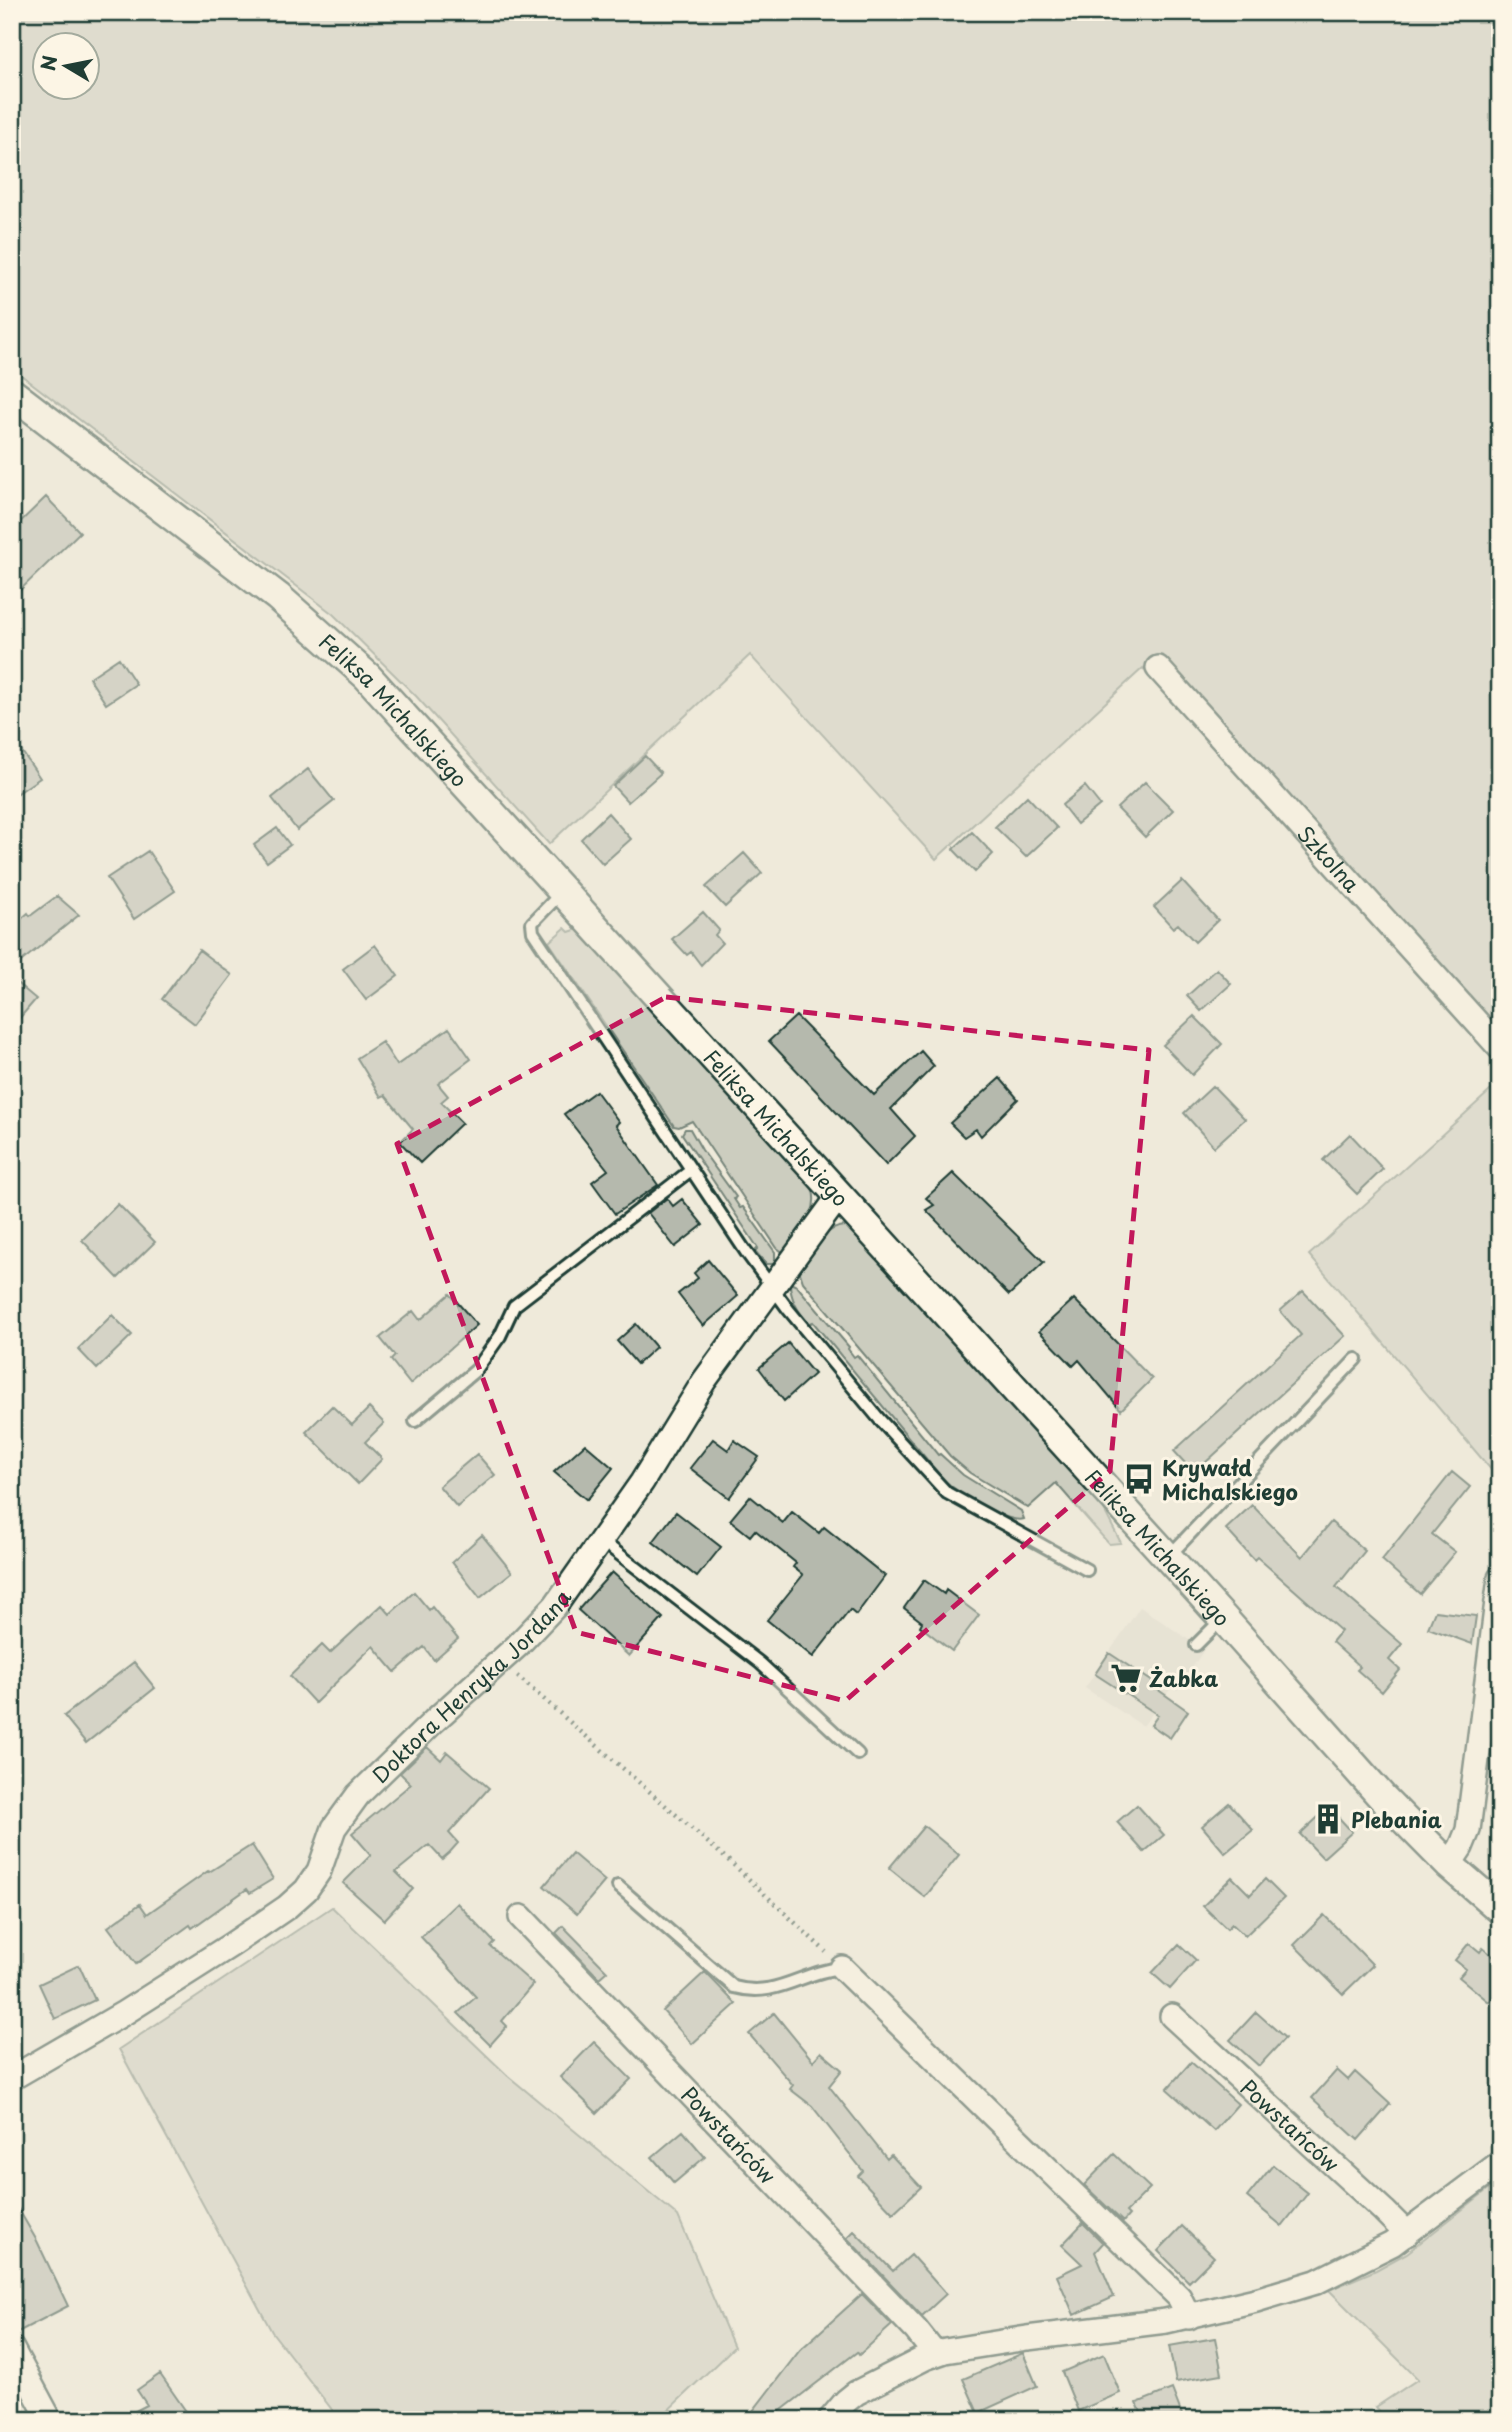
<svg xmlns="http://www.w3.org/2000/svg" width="1512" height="2432" viewBox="0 0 1512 2432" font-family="'Playpen Sans',sans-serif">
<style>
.built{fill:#dedbcc}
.green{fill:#cccdbf;stroke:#76857a;stroke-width:2;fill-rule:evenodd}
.building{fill:#b5b9ad;stroke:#1f3d34;stroke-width:2}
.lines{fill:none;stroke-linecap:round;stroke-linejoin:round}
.service-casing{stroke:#1f3d34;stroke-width:16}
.minor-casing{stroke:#1f3d34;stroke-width:28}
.tertiary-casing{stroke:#1f3d34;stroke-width:33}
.path{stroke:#1f3d34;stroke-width:4.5;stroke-dasharray:2 5;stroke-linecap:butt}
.service{stroke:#fcf5e5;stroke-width:10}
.minor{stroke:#fcf5e5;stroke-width:23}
.tertiary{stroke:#fcf5e5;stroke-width:28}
.marked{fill:none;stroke:#c2185b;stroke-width:5;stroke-dasharray:14 9;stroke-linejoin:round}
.labels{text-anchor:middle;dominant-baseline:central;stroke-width:6;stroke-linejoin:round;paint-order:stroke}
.street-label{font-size:21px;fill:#1f3d34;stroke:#fcf5e5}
.poi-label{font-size:21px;font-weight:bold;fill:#1f3d34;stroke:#fcf5e5;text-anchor:start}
</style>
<rect width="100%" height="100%" fill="#efeada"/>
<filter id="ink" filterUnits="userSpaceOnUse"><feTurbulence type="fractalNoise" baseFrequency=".0143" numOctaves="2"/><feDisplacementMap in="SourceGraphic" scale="14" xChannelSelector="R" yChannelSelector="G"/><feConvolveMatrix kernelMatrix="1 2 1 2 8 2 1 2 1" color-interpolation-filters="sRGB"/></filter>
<g filter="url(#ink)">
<!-- built -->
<path class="built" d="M 1140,1607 L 1204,1650 L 1177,1690 L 1172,1687 L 1143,1726 L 1085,1688 Z"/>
<!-- green -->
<path class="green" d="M 12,12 L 1500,12 L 1500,1067 L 1143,668 L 936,859 L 750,655 L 549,844 L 416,696 L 333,614 L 12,368 ZM 46,46 L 88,46 L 88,88 L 46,88 Z
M 565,928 L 569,932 L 578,929 L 810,1183 C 824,1210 800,1232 784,1253 L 777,1248 L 692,1121 L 679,1127 L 674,1126 L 549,942 Z
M 1500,1082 L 1500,1483 L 1499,1479 L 1309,1255 Z
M 685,1129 L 690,1129 L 702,1150 L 736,1197 L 734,1199 L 740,1208 L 743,1207 L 775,1252 L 775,1264 L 766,1264 L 755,1251 L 758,1248 L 682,1134 Z
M 845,1226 L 851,1229 L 1065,1464 L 1102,1506 L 1121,1543 L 1109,1544 L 1056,1483 L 1028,1508 L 970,1473 L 950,1456 L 803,1282 L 799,1270 C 811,1253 822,1227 845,1226 Z
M 790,1283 L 797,1286 L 849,1347 L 848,1349 L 854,1357 L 857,1355 L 938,1455 L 940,1454 L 963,1475 L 1021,1511 L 1024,1519 C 1008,1525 955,1491 943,1479 L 813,1322 L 808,1324 C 799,1312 790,1299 790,1283 Z
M 332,1907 L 508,2076 L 678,2216 L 734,2347 L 658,2420 L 340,2420 L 272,2332 L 119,2049 Z
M 1500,2180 L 1500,2420 L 1387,2420 L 1376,2407 L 1418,2379 L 1329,2290 L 1376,2270 L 1407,2253 Z"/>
<!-- building -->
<path class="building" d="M 46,497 L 80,532 L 12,598 L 12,530 Z
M 119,658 L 136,684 L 106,704 L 89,678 Z
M 12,737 L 40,778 L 12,797 Z
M 645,756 L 661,773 L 628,802 L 613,786 Z
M 308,769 L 334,801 L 297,830 L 272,798 Z
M 1145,782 L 1173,810 L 1145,837 L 1117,808 Z
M 1085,786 L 1100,805 L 1077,824 L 1062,805 Z
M 1027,796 L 1057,828 L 1026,857 L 995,827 Z
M 608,813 L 631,839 L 603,864 L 581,839 Z
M 277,828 L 290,845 L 267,862 L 254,845 Z
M 972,832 L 993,854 L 975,872 L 953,849 Z
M 148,851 L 175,891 L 134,919 L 107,878 Z
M 744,853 L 762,873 L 725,907 L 706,887 Z
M 1182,881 L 1218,920 L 1195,942 L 1178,924 L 1173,928 L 1154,907 Z
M 57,896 L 79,915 L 12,969 L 12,927 L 28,913 L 30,916 Z
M 703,912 L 719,930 L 715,935 L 722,943 L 701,965 L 691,952 L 687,955 L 672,939 Z
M 375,945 L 398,976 L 366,1000 L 343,969 Z
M 199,950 L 232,975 L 195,1024 L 162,999 Z
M 1217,969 L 1231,984 L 1201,1011 L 1187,996 Z
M 12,979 L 36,999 L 12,1027 Z
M 796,1016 L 874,1095 L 921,1051 L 934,1066 L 891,1109 L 915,1136 L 886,1165 L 769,1041 Z
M 1194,1016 L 1222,1044 L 1192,1075 L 1163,1045 Z
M 449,1028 L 471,1059 L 438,1084 L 448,1096 L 441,1102 L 462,1123 L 420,1163 L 400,1142 L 413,1129 L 385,1095 L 381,1097 L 357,1058 L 382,1042 L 397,1065 Z
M 1000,1078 L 1018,1099 L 981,1136 L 976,1129 L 964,1137 L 950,1123 Z
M 1213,1086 L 1245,1119 L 1214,1147 L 1184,1113 Z
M 596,1091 L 619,1122 L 616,1125 L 658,1185 L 615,1214 L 592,1182 L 608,1170 L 564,1114 Z
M 1350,1134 L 1383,1169 L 1357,1194 L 1323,1160 Z
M 953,1173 L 1044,1262 L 1009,1295 L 926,1210 L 934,1205 L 926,1198 Z
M 667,1198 L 673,1206 L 682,1199 L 703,1225 L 675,1247 L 648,1213 Z
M 118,1204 L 155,1242 L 118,1278 L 82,1240 Z
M 708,1260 L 738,1296 L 703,1326 L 678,1294 L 698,1278 L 694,1273 Z
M 1303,1291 L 1345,1336 L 1194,1473 L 1174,1451 L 1301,1335 L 1280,1311 Z
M 450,1294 L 477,1325 L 410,1384 L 391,1360 L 395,1356 L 380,1338 L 413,1311 L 420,1320 Z
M 1074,1299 L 1152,1379 L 1121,1410 L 1079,1360 L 1073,1366 L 1039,1331 Z
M 112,1315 L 132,1335 L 97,1369 L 78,1349 Z
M 636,1324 L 656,1347 L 637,1364 L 617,1341 Z
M 788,1343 L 814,1374 L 784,1401 L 759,1368 Z
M 332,1406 L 352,1425 L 369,1408 L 384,1423 L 365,1442 L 382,1459 L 358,1484 L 306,1432 Z
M 713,1439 L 728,1450 L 734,1440 L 759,1457 L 729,1498 L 690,1468 Z
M 585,1444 L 613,1468 L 587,1500 L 554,1472 Z
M 477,1454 L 495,1475 L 457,1507 L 439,1486 Z
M 1452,1472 L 1470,1487 L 1432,1534 L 1455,1552 L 1420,1594 L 1382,1560 Z
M 750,1496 L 783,1523 L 792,1512 L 819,1533 L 824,1527 L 885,1576 L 856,1615 L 850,1610 L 813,1657 L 767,1620 L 803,1575 L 793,1567 L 796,1563 L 755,1530 L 750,1536 L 730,1520 Z
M 1252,1505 L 1302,1557 L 1331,1522 L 1365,1551 L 1336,1587 L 1402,1644 L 1389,1660 L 1400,1670 L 1382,1692 L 1357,1670 L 1360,1667 L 1332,1642 L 1341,1631 L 1257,1557 L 1254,1560 L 1226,1529 Z
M 676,1512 L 721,1547 L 697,1577 L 653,1542 Z
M 482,1535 L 512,1572 L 480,1598 L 452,1562 Z
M 612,1572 L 663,1618 L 629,1656 L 578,1610 Z
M 924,1580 L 944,1594 L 946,1590 L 979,1615 L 952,1651 L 920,1626 L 922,1622 L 904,1608 Z
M 414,1592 L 429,1610 L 432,1607 L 458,1639 L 434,1660 L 424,1647 L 395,1672 L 373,1646 L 315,1703 L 290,1676 L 322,1645 L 330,1653 L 382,1605 L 390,1614 Z
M 1435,1611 L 1476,1616 L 1472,1644 L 1428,1628 Z
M 1109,1653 L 1159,1686 L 1157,1689 L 1188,1711 L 1170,1738 L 1151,1725 L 1158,1715 L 1095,1674 Z
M 134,1662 L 155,1688 L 86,1743 L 64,1716 Z
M 427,1747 L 441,1760 L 447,1752 L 489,1788 L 449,1833 L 458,1843 L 450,1852 L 442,1859 L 429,1845 L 396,1872 L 413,1889 L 384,1920 L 343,1883 L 371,1855 L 352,1833 L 411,1784 L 400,1773 Z
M 1229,1803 L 1253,1830 L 1225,1853 L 1202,1826 Z
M 1137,1805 L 1164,1835 L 1144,1852 L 1117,1822 Z
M 1329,1807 L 1352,1832 L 1323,1858 L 1300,1834 Z
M 924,1826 L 959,1855 L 925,1897 L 889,1868 Z
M 252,1845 L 273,1879 L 250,1893 L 247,1889 L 192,1928 L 190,1925 L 136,1964 L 108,1927 L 140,1904 L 147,1914 L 208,1871 L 209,1872 Z
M 572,1853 L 605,1881 L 577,1914 L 544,1886 Z
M 1232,1877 L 1250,1895 L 1265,1879 L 1284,1898 L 1245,1936 L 1232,1924 L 1227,1929 L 1203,1906 Z
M 457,1903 L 494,1942 L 490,1946 L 533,1984 L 502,2021 L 507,2026 L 490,2045 L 458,2013 L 476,1997 L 421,1937 Z
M 1324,1915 L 1373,1965 L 1343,1994 L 1294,1945 Z
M 563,1926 L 607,1971 L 599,1978 L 556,1933 Z
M 1469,1943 L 1480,1952 L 1483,1948 L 1500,1962 L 1500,1989 L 1489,2002 L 1459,1977 L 1466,1969 L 1455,1960 Z
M 1179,1944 L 1196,1960 L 1170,1989 L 1152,1973 Z
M 79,1965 L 95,2000 L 55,2019 L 39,1984 Z
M 705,1972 L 736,2004 L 692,2044 L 663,2011 Z
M 1256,2012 L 1285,2038 L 1259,2066 L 1230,2040 Z
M 774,2013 L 813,2061 L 821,2052 L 842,2070 L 829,2086 L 887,2159 L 891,2155 L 921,2187 L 893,2213 L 858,2176 L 863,2171 L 812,2106 L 790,2089 L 793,2085 L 749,2034 Z
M 594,2042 L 631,2079 L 597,2113 L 560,2077 Z
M 1191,2062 L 1238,2104 L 1214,2131 L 1167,2089 Z
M 1337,2070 L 1348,2080 L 1355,2072 L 1390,2104 L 1358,2140 L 1312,2098 Z
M 683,2131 L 705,2157 L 674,2183 L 652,2157 Z
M 1114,2154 L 1150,2188 L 1126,2212 L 1129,2215 L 1123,2222 L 1084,2185 Z
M 1273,2165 L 1308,2193 L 1282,2226 L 1247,2197 Z
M 12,2198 L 37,2241 L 68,2306 L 12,2335 Z
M 1083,2223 L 1103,2243 L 1095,2252 L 1114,2297 L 1074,2315 L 1057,2276 L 1082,2264 L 1062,2245 Z
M 1182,2226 L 1214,2257 L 1189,2282 L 1158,2251 Z
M 854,2231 L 893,2271 L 911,2255 L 946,2294 L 922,2316 L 847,2238 Z
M 862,2294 L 892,2325 L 859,2355 L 857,2352 L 769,2420 L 746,2420 L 800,2350 Z
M 1215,2338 L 1222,2374 L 1176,2382 L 1169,2346 Z
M 1023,2353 L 1037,2386 L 978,2413 L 963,2379 Z
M 1104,2354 L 1120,2393 L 1078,2411 L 1062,2372 Z
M 160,2374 L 192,2420 L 118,2420 L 147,2405 L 137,2390 Z
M 1172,2389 L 1184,2420 L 1144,2420 L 1137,2403 Z"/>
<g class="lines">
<!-- service casing -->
<g class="service-casing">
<path id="service" d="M 562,892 L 532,923 L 533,932 L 746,1252 L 788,1309 L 880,1420 L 947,1493 L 1087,1570
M 415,1421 L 476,1370 L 500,1336 L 514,1306 L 691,1170
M 602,1541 L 760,1663 L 858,1754
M 1170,1555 L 1356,1359
M 1196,1645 L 1223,1618
M 618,1886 L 734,1987 C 777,1999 802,1971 842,1968"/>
</g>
<!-- minor casing -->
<g class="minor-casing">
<g id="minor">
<path id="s1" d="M 1158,668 L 1500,1048"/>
<path d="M 1449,1865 L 1461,1847 L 1468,1830 L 1500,1578"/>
<path id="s2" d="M 521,1917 L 916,2330 L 935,2354"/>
<path d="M 842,1968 L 1179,2297 L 1189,2317"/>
<path id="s3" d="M 1172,2016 L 1384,2211 L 1407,2234"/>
<path id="s4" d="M 12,2078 L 124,2013 L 231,1945 L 287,1907 L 306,1890 L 319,1871 L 334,1828 L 358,1795 L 434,1721 L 517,1646 L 555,1606 L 642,1482 L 704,1381 L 839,1196"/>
<path d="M 12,2349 L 50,2420"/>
<path d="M 830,2420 L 846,2401 L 856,2393 L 925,2358 L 945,2351 L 1027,2338 L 1166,2321 L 1256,2300 L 1316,2282 L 1392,2244 L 1500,2163"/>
</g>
</g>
<!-- tertiary casing -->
<g class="tertiary-casing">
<g id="tertiary">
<path id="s5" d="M 12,393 L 278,597 L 367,676 L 1223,1618 L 1382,1797 L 1449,1865 L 1500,1909"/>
</g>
</g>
<!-- path -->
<path class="path" d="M 517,1676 L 736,1867 L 826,1952"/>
<!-- service -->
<use href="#service" class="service"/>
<!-- minor -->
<use href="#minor" class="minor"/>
<!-- tertiary -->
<use href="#tertiary" class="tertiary"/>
</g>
</g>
<!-- marked area -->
<path d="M0 0H1512V2432H0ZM 666,997 L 1149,1050 L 1110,1471 L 845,1701 L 576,1632 L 397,1144 Z" fill="#efeada" fill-opacity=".55" fill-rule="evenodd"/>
<path class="marked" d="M 666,997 L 1149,1050 L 1110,1471 L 845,1701 L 576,1632 L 397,1144 Z"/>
<!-- icons -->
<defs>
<g id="bus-bare" transform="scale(2.415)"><path d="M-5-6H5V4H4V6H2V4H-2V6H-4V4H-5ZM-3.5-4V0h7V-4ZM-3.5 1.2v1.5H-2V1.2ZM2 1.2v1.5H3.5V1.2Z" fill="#1f3d34" stroke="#fcf5e5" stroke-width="2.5" paint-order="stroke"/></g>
<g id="supermarket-bare" transform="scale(2.415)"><path d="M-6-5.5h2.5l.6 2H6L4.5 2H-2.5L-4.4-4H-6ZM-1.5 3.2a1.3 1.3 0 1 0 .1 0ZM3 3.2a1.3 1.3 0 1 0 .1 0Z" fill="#1f3d34" stroke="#fcf5e5" stroke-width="2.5" paint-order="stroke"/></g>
<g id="building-bare" transform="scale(2.415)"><path d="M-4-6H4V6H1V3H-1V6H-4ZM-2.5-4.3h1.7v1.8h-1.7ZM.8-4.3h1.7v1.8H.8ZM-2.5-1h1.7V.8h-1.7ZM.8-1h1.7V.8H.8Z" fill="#1f3d34" stroke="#fcf5e5" stroke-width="2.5" paint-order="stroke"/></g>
</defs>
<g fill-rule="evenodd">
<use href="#bus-bare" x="1139" y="1479"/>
<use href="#supermarket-bare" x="1126" y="1678"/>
<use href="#building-bare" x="1328" y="1819"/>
</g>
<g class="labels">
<!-- street labels -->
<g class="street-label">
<text stroke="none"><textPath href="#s5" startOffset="497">Feliksa Michalskiego</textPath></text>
<text stroke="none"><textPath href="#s1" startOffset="256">Szkolna</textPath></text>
<text stroke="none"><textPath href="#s5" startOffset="1064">Feliksa Michalskiego</textPath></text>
<text stroke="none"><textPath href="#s5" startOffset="1631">Feliksa Michalskiego</textPath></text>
<text stroke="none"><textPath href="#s4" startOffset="616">Doktora Henryka Jordana</textPath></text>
<text stroke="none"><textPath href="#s3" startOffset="161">Powstańców</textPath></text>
<text stroke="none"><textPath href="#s2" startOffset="301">Powstańców</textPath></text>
</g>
<!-- poi labels -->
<g class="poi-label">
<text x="1162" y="1467">Krywałd<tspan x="1162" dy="24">Michalskiego</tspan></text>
<text x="1149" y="1678">Żabka</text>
<text x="1351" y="1819">Plebania</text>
</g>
</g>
<!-- margin -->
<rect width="1512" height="2432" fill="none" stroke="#fcf5e5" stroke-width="42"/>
<rect x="21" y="21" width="1470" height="2390" fill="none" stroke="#1f3d34" stroke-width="2.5" filter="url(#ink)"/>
<!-- north arrow -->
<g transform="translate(66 66) rotate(280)"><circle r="33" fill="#fcf5e5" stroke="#a4ab9e" stroke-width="2"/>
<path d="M0-5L12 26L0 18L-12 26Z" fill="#1f3d34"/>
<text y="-10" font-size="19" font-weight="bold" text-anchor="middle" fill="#1f3d34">N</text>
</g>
</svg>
